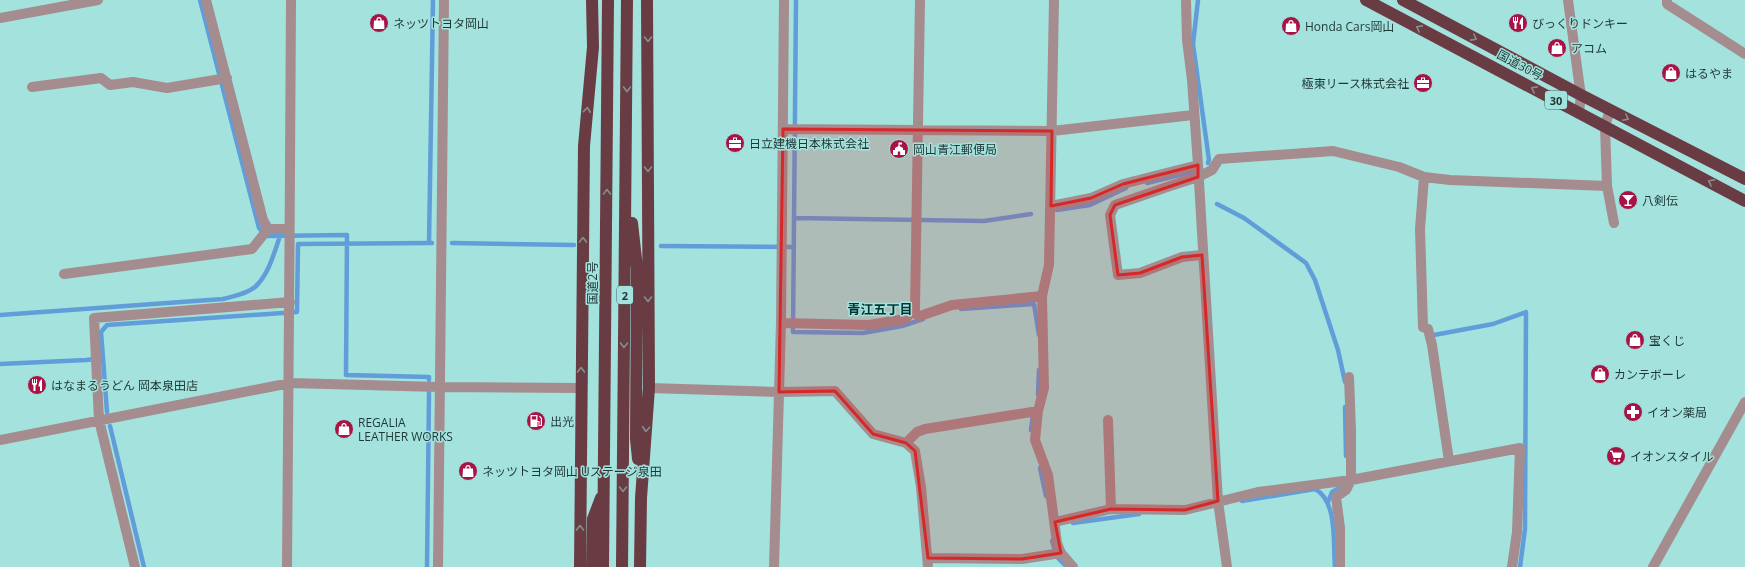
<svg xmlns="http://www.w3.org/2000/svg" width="1745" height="567" viewBox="0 0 1745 567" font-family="'Open Sans','Noto Sans JP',sans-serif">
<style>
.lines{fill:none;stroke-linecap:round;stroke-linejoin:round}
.stream{stroke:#619dd9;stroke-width:4.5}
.street{stroke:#a48c8f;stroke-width:10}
.highway{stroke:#693c43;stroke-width:12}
.oneway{stroke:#868f90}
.marked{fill:#d62828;fill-opacity:0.2;stroke:#d62828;stroke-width:3;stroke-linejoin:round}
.labels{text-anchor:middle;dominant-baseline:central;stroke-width:3;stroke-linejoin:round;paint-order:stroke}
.shield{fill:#a4e2dd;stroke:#466b68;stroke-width:1}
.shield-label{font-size:11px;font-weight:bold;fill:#1e3836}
.poi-label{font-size:12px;fill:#1e3836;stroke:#a4e2dd;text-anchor:start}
.street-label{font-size:12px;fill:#1e3836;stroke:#a4e2dd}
.neighbourhood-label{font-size:13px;font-weight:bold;fill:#003432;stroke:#a4e2dd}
</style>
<rect width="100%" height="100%" fill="#a4e2dd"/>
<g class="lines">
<!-- stream -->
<path class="stream" d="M 200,0 L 259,228 L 266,236 L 347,235 L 346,375 L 429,377 L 429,380
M 796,0 L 793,332 L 863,333 L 902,326 L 923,319
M 1198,0 L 1193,44 L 1209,160 L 1208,163
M 1147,183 L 1192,172
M 1217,204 L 1244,218 L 1306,263 L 1315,280 L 1338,350 L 1345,382
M 1057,210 L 1090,205 L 1126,188
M 794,218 L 984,221 L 1031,214
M 429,243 L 433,0
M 452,243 L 574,245
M 661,246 L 794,247
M 961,309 L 1034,304 L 1039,335
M 0,315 L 223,299 C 234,296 247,294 255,287 C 269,274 274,253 280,236
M 1434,335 L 1493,324 L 1526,312 L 1525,529 L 1520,567
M 103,358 L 107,412
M 0,364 L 86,360 L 103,358 L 101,332 L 107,325 L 297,312 L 298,244 L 432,243
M 1038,395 L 1039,370
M 1345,407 L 1346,456
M 110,426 L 144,567
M 1031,430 L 1033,414
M 1040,468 L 1046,496
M 1242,501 L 1315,489 C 1338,501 1333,545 1335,567
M 1328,502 L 1332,492 L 1343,486 L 1344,481
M 1073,523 L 1139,514
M 1052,541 L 1057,557 L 1067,567
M 427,567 L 429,393"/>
<!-- street -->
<path class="street" d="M 206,0 L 263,220 L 268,229 L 289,229
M 1054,0 L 1049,265 L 1042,296 L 1044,388 L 1038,411 L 1035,440 L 1048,475 L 1057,543 L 1061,553 L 1073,567
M 1186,0 L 1187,40 L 1192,80 L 1198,165 L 1218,501 L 1227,567
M 1568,0 L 1579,82 L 1581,95 L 1579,112
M 1667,0 L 1667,4 L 1745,54
M 0,18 L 98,0
M 32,87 L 101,78 L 110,85 L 133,82 L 167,88 L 227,78
M 783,129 L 1052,131 L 1193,115
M 1424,177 L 1420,229 L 1423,327 L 1428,329 L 1432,345 L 1449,461
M 1607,186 L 1614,223
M 1051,206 L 1091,198 L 1123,184 L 1198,165
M 1202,255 L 1182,257 L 1140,273 L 1118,275 L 1110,215 L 1115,205 L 1170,186 L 1198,177 L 1212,170 L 1219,159 L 1333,151 L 1399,167 L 1424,177 L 1450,180 L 1607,186 L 1605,126 L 1610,110
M 64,274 L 252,249 L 268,229
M 912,312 L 920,316 L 952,305 L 1042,296
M 781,323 L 869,325 L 905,319 L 915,309 L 920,0
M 649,388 L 779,392 L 835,391 L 873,434 L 906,443 L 915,451 L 921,487 L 928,567
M 1108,420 L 1111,509
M 0,440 L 290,383 L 439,387 L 581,388
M 906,443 L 917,432 L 925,429 L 1038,411
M 1055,522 L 1111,509 L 1185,510 L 1258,492 L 1351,480 L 1520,448 L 1517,532 L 1512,567
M 928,558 L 1022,559 L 1061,553
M 135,567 L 99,420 L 94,318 L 290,302
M 287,567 C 290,378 289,189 291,0
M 438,567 L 444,0
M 774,567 L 781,323 L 784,0
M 1340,567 L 1340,528 L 1336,497 L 1346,490 L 1351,480 L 1351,431 L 1349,377
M 1653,567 L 1745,402"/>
<!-- highway -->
<path class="highway" d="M 1366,0 L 1745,201
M 1403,0 L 1581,95 L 1745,179
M 632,223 L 637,268 L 636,439 L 638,459
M 580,567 L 584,146 L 593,47 L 592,0
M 592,567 L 593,519 L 601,498
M 603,567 L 608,0
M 622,567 L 627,0
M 640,567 L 641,498 L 649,388 L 647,0"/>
</g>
<!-- one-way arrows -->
<defs><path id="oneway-chevron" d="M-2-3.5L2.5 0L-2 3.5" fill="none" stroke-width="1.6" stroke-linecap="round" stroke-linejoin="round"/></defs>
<g class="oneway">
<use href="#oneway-chevron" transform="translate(1419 28) rotate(-152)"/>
<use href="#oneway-chevron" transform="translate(1474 38) rotate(28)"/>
<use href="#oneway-chevron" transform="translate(648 39) rotate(90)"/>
<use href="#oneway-chevron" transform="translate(627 89) rotate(90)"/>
<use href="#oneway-chevron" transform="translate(1534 89) rotate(-152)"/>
<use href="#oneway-chevron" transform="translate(587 110) rotate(-85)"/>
<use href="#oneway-chevron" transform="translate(1626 118) rotate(27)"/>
<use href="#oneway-chevron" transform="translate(648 169) rotate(90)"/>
<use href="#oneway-chevron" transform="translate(1711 182) rotate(-152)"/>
<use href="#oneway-chevron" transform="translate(607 192) rotate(-90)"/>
<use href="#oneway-chevron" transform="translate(583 240) rotate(-89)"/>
<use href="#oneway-chevron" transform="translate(648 299) rotate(90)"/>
<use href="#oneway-chevron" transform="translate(624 345) rotate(91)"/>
<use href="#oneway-chevron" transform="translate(581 370) rotate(-89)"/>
<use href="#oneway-chevron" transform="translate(646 429) rotate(94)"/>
<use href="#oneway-chevron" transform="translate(623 489) rotate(90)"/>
<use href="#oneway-chevron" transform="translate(580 528) rotate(-90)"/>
</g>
<!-- marked area -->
<path class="marked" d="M 783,129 L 1052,131 L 1051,206 L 1091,198 L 1123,184 L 1198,165 L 1198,177 L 1115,205 L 1110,215 L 1118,275 L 1140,273 L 1182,257 L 1202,255 L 1218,501 L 1185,510 L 1111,509 L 1055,522 L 1061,553 L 1022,559 L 928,558 L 915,451 L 906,443 L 873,434 L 835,391 L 779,392 Z"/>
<!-- icons -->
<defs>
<g id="shop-disc" transform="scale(1)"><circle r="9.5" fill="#a81345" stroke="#a4e2dd"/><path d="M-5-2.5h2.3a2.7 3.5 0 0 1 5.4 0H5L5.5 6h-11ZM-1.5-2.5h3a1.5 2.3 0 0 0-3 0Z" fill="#fff"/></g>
<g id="restaurant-disc" transform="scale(1)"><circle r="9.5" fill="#a81345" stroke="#a4e2dd"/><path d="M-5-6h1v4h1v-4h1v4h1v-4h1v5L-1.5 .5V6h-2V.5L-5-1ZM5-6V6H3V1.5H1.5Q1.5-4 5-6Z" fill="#fff"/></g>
<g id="office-disc" transform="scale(1)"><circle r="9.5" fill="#a81345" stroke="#a4e2dd"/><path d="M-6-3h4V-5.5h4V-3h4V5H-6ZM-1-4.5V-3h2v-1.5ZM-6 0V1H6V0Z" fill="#fff"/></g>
<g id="civic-disc" transform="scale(1)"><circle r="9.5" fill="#a81345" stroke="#a4e2dd"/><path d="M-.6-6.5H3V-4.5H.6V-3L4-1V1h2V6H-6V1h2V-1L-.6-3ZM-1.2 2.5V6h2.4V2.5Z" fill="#fff"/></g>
<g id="bar-disc" transform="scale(1)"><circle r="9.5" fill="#a81345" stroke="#a4e2dd"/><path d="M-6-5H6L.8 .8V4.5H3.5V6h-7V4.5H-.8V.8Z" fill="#fff"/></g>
<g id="pharmacy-disc" transform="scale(1)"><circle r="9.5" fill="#a81345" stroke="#a4e2dd"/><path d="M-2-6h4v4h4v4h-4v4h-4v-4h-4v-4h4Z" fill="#fff"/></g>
<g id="fuel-disc" transform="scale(1)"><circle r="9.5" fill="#a81345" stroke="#a4e2dd"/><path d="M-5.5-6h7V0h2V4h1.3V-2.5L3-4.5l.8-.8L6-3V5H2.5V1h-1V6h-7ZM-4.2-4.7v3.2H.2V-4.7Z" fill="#fff"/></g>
<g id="supermarket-disc" transform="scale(1)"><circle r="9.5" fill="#a81345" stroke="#a4e2dd"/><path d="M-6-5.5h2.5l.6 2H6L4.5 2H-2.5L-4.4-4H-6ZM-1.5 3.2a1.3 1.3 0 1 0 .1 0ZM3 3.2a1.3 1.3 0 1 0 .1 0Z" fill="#fff"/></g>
</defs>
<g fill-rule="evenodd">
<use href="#shop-disc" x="379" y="23"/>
<use href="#restaurant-disc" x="1518" y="23"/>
<use href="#shop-disc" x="1291" y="26"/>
<use href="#shop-disc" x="1557" y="48"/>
<use href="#shop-disc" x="1671" y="73"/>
<use href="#office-disc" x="1423" y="83"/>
<use href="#office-disc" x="735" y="143"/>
<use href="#civic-disc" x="899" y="149"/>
<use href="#bar-disc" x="1628" y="200"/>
<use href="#shop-disc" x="1635" y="340"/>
<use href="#shop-disc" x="1600" y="374"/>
<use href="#restaurant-disc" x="37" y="385"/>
<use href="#pharmacy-disc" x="1633" y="412"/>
<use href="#fuel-disc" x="536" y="421"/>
<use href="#shop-disc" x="344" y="429"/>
<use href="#supermarket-disc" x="1616" y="456"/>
<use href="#shop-disc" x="468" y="471"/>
</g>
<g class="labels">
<!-- shield labels -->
<g class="shield">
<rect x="1545" y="91" width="22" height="18" rx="3"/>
<rect x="617" y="286" width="16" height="18" rx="3"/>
</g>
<g class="shield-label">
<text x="1556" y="100">30</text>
<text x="625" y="295">2</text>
</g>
<!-- poi labels -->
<g class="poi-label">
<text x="393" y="23">ネッツトヨタ岡山</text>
<text x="1532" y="23">びっくりドンキー</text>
<text x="1305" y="26">Honda Cars岡山</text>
<text x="1571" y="48">アコム</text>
<text x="1685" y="73">はるやま</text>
<text x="1409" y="83" text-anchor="end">極東リース株式会社</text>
<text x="749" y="143">日立建機日本株式会社</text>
<text x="913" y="149">岡山青江郵便局</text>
<text x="1642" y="200">八剣伝</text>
<text x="1649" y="340">宝くじ</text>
<text x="1614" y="374">カンテボーレ</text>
<text x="51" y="385">はなまるうどん 岡本泉田店</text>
<text x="1647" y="412">イオン薬局</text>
<text x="550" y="421">出光</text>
<text x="358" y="422">REGALIA<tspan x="358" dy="14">LEATHER WORKS</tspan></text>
<text x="1630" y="456">イオンスタイル</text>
<text x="482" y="471">ネッツトヨタ岡山 Uステージ泉田</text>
</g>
<!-- street labels -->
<g class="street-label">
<text transform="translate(1520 65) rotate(28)">国道30号</text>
<text transform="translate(592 283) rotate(-90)">国道2号</text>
</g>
<!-- neighbourhood labels -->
<g class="neighbourhood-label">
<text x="880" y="309">青江五丁目</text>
</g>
</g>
</svg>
